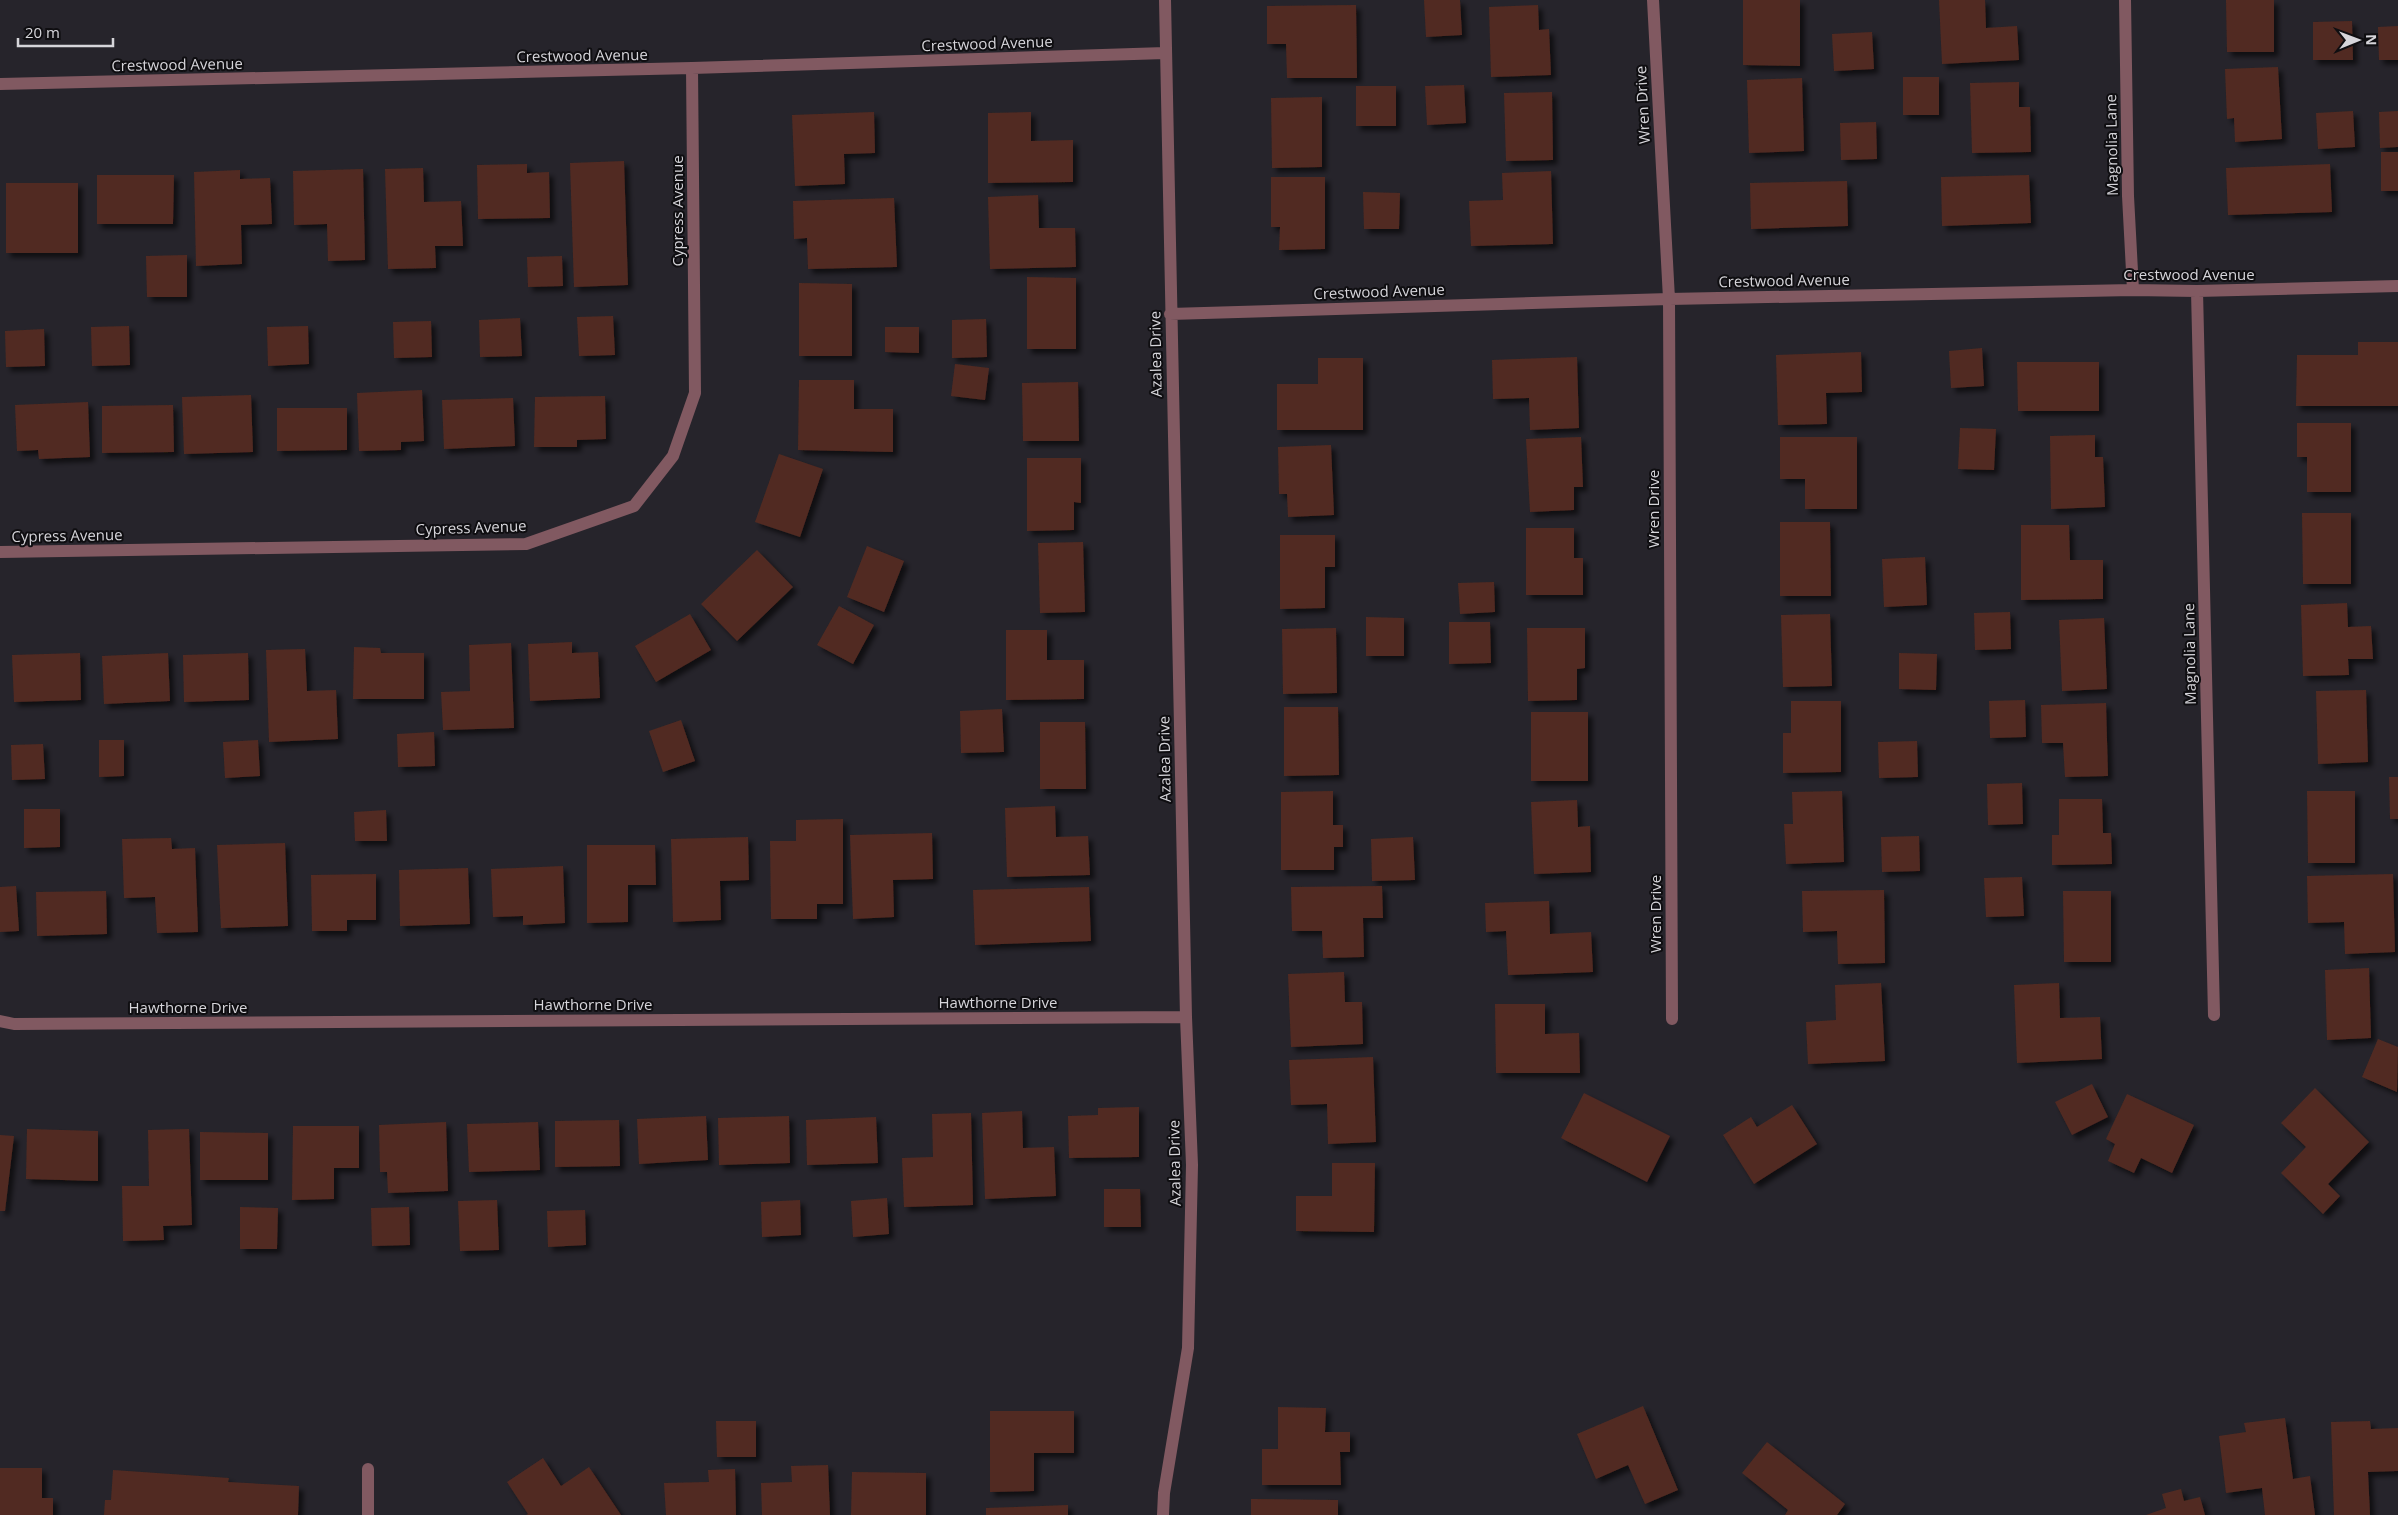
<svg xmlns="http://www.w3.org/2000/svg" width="2398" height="1515" viewBox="0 0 2398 1515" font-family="'Open Sans',sans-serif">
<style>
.building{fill:#512a21;filter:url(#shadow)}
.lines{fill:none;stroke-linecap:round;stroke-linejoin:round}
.minor{stroke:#815961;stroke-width:12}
.labels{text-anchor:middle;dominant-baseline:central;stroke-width:4;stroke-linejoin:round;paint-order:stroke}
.street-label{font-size:15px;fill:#d6d5da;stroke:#0f0e11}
</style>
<defs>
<filter id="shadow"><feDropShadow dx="4.5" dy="4.5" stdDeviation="2.5" flood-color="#0009"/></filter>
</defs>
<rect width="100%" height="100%" fill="#26242b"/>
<!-- building -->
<path class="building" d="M 1424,0 L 1460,0 L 1462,35 L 1426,37 Z
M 1743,0 L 1800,0 L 1800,66 L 1743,65 Z
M 1939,0 L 1985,0 L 1986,28 L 2017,26 L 2019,60 L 1942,64 Z
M 2226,0 L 2274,0 L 2274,52 L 2227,52 Z
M 1356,5 L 1357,78 L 1287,78 L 1286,44 L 1267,44 L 1267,6 Z
M 1538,5 L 1539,30 L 1549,29 L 1551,75 L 1491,77 L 1489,7 Z
M 2352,21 L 2353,60 L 2313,60 L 2313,22 Z
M 2398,26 L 2398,60 L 2379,60 L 2378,27 Z
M 1872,32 L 1874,69 L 1834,71 L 1832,34 Z
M 2278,67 L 2282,139 L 2235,142 L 2234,118 L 2227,119 L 2225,69 Z
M 1903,77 L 1939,77 L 1939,115 L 1903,115 Z
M 1802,78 L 1804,151 L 1749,153 L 1747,80 Z
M 2019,82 L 2019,107 L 2030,107 L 2031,152 L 1972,153 L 1970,83 Z
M 1464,85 L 1466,123 L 1427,125 L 1425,86 Z
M 1356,86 L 1396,86 L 1396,126 L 1356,126 Z
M 1552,92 L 1553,160 L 1506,161 L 1504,93 Z
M 1322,97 L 1322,167 L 1272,168 L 1271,98 Z
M 2353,111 L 2355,147 L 2318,149 L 2316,113 Z
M 2398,111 L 2398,147 L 2380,148 L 2379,112 Z
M 874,112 L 875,153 L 844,154 L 845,184 L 795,186 L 792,115 Z
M 1031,112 L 1031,141 L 1073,140 L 1073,182 L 988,183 L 988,113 Z
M 1876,122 L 1877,159 L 1841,160 L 1840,123 Z
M 2381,152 L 2398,152 L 2398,191 L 2381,191 Z
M 624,161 L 628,285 L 574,287 L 570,163 Z
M 527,164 L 527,173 L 549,172 L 550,218 L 478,219 L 477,165 Z
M 2330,164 L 2332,212 L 2228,215 L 2226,168 Z
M 423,168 L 424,202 L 461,201 L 463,246 L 435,246 L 436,268 L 388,269 L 385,169 Z
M 363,169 L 365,260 L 328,261 L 327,224 L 294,225 L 293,171 Z
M 240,170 L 240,179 L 270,178 L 272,224 L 241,225 L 242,264 L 196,266 L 194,172 Z
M 1551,171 L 1553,244 L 1471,246 L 1469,201 L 1503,200 L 1502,173 Z
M 97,175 L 174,175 L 173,224 L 97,224 Z
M 2029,175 L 2031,223 L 1942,226 L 1941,177 Z
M 1271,177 L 1325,177 L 1325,249 L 1279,250 L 1280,227 L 1271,227 Z
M 1847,181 L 1848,226 L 1751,229 L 1750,183 Z
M 6,183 L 78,183 L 78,253 L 6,253 Z
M 1363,192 L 1400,193 L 1399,229 L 1364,229 Z
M 1038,195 L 1039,228 L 1075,228 L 1076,267 L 990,269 L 988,197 Z
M 894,198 L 897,267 L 808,269 L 807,238 L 794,239 L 793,201 Z
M 187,255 L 187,297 L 147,297 L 146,256 Z
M 562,256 L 563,286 L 528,287 L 527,257 Z
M 1027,277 L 1076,278 L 1076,349 L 1027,349 Z
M 799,283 L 852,284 L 852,356 L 799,356 Z
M 613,316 L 615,355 L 579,356 L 577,317 Z
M 520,318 L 522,356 L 480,357 L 479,320 Z
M 986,319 L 987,357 L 952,358 L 952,320 Z
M 431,321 L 432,357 L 394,358 L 393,322 Z
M 129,326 L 130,365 L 92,366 L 91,327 Z
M 308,326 L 309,364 L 268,366 L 267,327 Z
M 885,327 L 919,327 L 919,353 L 885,352 Z
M 44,329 L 45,366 L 6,367 L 5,331 Z
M 2358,342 L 2398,342 L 2398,406 L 2296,406 L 2297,355 L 2358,355 Z
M 1982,348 L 1984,386 L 1951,388 L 1949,351 Z
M 1861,352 L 1862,392 L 1826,393 L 1827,424 L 1778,425 L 1776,355 Z
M 1577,357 L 1579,428 L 1530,430 L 1529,398 L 1493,399 L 1492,360 Z
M 1318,358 L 1363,358 L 1363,430 L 1277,430 L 1277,384 L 1318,384 Z
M 2017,362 L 2099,362 L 2099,411 L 2018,411 Z
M 955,364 L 989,368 L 985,400 L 951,396 Z
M 799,380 L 854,380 L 854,409 L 893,409 L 893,452 L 798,450 Z
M 1078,382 L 1079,441 L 1023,441 L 1022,383 Z
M 422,390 L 424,441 L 401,442 L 401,450 L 359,451 L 357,393 Z
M 251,395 L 253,452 L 184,454 L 182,397 Z
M 605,396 L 606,439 L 577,440 L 577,447 L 534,447 L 535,397 Z
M 513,398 L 515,446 L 444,449 L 442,400 Z
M 88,402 L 90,457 L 39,459 L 38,450 L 17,451 L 15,405 Z
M 173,405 L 174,452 L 102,453 L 102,406 Z
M 277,408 L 347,408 L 347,450 L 277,451 Z
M 2297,423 L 2351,423 L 2351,492 L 2307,492 L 2307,457 L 2297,457 Z
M 1960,428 L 1996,429 L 1994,470 L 1958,469 Z
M 2095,435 L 2095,457 L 2103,457 L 2105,507 L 2051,509 L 2050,436 Z
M 1581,437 L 1583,487 L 1574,487 L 1574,510 L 1530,512 L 1526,439 Z
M 1780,437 L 1857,437 L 1857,509 L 1805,509 L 1805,479 L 1780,479 Z
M 1331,445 L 1334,515 L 1288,517 L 1287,494 L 1279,494 L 1278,447 Z
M 779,454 L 823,469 L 800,537 L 755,522 Z
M 1027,458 L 1081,458 L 1081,503 L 1074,502 L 1074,530 L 1027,531 Z
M 2302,513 L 2351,513 L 2351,584 L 2303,584 Z
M 1780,522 L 1830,522 L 1831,596 L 1780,596 Z
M 2021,525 L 2069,525 L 2070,560 L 2103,560 L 2103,599 L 2021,600 Z
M 1526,528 L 1574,528 L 1574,558 L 1583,558 L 1583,595 L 1526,595 Z
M 1280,535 L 1335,535 L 1335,567 L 1325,567 L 1325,608 L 1280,609 Z
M 1083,542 L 1085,612 L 1040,613 L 1038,543 Z
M 867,546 L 904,561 L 884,612 L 847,597 Z
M 757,550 L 793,587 L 737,641 L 701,604 Z
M 1925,557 L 1927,605 L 1884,607 L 1882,559 Z
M 1494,582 L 1495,612 L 1460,614 L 1458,583 Z
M 2347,603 L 2348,627 L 2371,626 L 2373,659 L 2348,659 L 2349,675 L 2303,676 L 2301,605 Z
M 839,606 L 874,625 L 853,664 L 817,645 Z
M 2010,612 L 2011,649 L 1975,650 L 1974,613 Z
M 690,614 L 711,650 L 656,682 L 635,646 Z
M 1830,614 L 1832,686 L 1783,687 L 1781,615 Z
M 1366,617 L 1404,618 L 1404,656 L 1366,656 Z
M 2104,618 L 2107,689 L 2062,691 L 2059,620 Z
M 1449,622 L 1490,622 L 1491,663 L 1449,664 Z
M 1336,628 L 1337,693 L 1283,694 L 1282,629 Z
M 1527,628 L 1585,628 L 1585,668 L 1577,669 L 1577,700 L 1528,701 Z
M 1006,630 L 1047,630 L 1047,660 L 1084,660 L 1084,699 L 1006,700 Z
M 572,642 L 572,653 L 598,652 L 600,698 L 530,701 L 528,644 Z
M 511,643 L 514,728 L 443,730 L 441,692 L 470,691 L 469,645 Z
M 354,647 L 380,648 L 381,653 L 424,653 L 424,699 L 353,699 Z
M 305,649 L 307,691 L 336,690 L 338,739 L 269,742 L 266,650 Z
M 80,653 L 81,700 L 14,702 L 12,655 Z
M 168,653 L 170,701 L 104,704 L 102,656 Z
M 248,653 L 249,700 L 184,702 L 183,655 Z
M 1899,653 L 1937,654 L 1936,690 L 1899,689 Z
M 2366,690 L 2368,762 L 2318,764 L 2316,691 Z
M 2025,700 L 2026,737 L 1990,738 L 1989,701 Z
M 1791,701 L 1841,701 L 1841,772 L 1783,773 L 1783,733 L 1791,733 Z
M 2106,703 L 2108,776 L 2065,777 L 2063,743 L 2042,743 L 2041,705 Z
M 1284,707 L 1338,707 L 1339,775 L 1284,776 Z
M 1002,709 L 1004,752 L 961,753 L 960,711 Z
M 1531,712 L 1588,712 L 1588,781 L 1531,781 Z
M 681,720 L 695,761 L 663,772 L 649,731 Z
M 1040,722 L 1085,722 L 1086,789 L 1040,789 Z
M 434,732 L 435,766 L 398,767 L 397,734 Z
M 99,740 L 124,740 L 124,776 L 99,777 Z
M 258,740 L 260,776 L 225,778 L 223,742 Z
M 1917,741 L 1918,777 L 1879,778 L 1878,742 Z
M 43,744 L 45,779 L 12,780 L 11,745 Z
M 2389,777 L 2398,777 L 2398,819 L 2390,819 Z
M 2022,783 L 2023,824 L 1988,825 L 1987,784 Z
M 1333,791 L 1333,825 L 1343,825 L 1343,847 L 1334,847 L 1334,870 L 1281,870 L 1281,792 Z
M 1842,791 L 1844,862 L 1786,864 L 1784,824 L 1793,824 L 1792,792 Z
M 2307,791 L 2355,791 L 2355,863 L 2308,863 Z
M 2059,799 L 2102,799 L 2103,833 L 2111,833 L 2112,864 L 2052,865 L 2052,835 L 2059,835 Z
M 1577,800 L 1578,827 L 1590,826 L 1591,872 L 1534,874 L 1531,802 Z
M 1055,806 L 1056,837 L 1088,836 L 1090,875 L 1007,877 L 1005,808 Z
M 24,809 L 60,809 L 60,847 L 24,848 Z
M 386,810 L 387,841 L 355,841 L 354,812 Z
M 843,819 L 843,904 L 817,904 L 817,919 L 771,919 L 770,841 L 796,841 L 796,820 Z
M 932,833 L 933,879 L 893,880 L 894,917 L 853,919 L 850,835 Z
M 1919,836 L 1920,871 L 1882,872 L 1881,837 Z
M 748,837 L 749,880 L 720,881 L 721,920 L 673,922 L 671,839 Z
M 1413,837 L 1415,880 L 1372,881 L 1371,839 Z
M 171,838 L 172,849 L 195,848 L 198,932 L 157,933 L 155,897 L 124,898 L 122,839 Z
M 285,843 L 288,926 L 221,928 L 217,845 Z
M 587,845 L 655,845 L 656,885 L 628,885 L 628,922 L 587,923 Z
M 563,866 L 565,923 L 523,925 L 523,916 L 493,917 L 491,869 Z
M 468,868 L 470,924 L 400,926 L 399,870 Z
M 376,874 L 376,920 L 347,920 L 347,931 L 312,931 L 311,875 Z
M 2393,874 L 2395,952 L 2345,954 L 2344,922 L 2308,923 L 2307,876 Z
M 2022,877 L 2024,916 L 1986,917 L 1984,878 Z
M 16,886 L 19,931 L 0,932 L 0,887 Z
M 1382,886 L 1383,918 L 1363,918 L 1364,957 L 1323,958 L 1322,931 L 1292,931 L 1291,887 Z
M 1089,887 L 1091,941 L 975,945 L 973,890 Z
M 1884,890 L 1885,963 L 1838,964 L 1837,931 L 1803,932 L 1802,891 Z
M 106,891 L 107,934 L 37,936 L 36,892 Z
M 2063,891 L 2111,891 L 2111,962 L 2064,962 Z
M 1549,901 L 1550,934 L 1591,932 L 1593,972 L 1508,975 L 1506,931 L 1486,932 L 1485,903 Z
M 2369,968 L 2371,1038 L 2327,1040 L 2325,970 Z
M 1344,972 L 1345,1002 L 1362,1002 L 1363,1044 L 1291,1047 L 1288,974 Z
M 1881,983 L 1885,1061 L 1808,1064 L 1806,1022 L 1836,1020 L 1835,985 Z
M 2059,983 L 2060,1018 L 2100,1017 L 2102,1059 L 2017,1063 L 2014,985 Z
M 1495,1004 L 1545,1004 L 1545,1034 L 1579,1033 L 1580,1073 L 1496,1073 Z
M 2378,1039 L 2398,1047 L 2397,1092 L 2362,1077 Z
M 1373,1057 L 1376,1142 L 1328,1144 L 1327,1104 L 1291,1105 L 1289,1060 Z
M 2092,1084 L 2108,1117 L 2072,1135 L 2055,1102 Z
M 2315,1088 L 2369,1142 L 2328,1184 L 2340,1196 L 2323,1214 L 2281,1173 L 2306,1147 L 2281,1123 Z
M 1584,1093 L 1670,1136 L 1647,1182 L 1561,1138 Z
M 2127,1094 L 2194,1125 L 2172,1173 L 2141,1158 L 2134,1173 L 2108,1161 L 2115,1144 L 2106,1139 Z
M 1792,1105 L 1817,1144 L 1754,1184 L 1723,1135 L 1751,1117 L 1757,1127 Z
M 1139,1107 L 1139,1157 L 1069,1158 L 1068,1116 L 1098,1115 L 1098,1108 Z
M 1022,1111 L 1023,1148 L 1054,1147 L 1056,1196 L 985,1199 L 982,1113 Z
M 971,1113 L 973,1205 L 904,1207 L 902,1158 L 933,1157 L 932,1114 Z
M 706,1116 L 708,1160 L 639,1164 L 637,1119 Z
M 789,1116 L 790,1163 L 719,1165 L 718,1118 Z
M 876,1117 L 878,1163 L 807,1165 L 806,1120 Z
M 619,1120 L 620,1166 L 555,1167 L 555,1121 Z
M 446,1122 L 448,1191 L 388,1193 L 387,1172 L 380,1172 L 379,1125 Z
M 538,1122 L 540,1170 L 469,1172 L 467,1124 Z
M 293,1126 L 359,1126 L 359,1168 L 334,1168 L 334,1199 L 292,1200 Z
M 27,1129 L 98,1131 L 98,1181 L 26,1179 Z
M 189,1129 L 192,1225 L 163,1226 L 164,1240 L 123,1241 L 122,1186 L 149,1186 L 148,1130 Z
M 200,1132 L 268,1133 L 268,1180 L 200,1180 Z
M 0,1135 L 14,1136 L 5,1211 L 0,1211 Z
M 1332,1163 L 1375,1163 L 1374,1232 L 1296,1231 L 1296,1196 L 1332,1196 Z
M 1104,1189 L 1140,1189 L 1141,1227 L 1104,1227 Z
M 887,1198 L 889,1234 L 853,1237 L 851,1201 Z
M 497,1200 L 499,1250 L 460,1251 L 458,1201 Z
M 800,1200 L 801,1235 L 762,1237 L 761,1202 Z
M 240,1207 L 278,1208 L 277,1249 L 240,1249 Z
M 409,1207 L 410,1245 L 372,1246 L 371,1208 Z
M 585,1210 L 586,1245 L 548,1247 L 547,1211 Z
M 1643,1406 L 1678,1490 L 1645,1504 L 1628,1465 L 1596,1479 L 1577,1434 Z
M 1278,1407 L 1326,1408 L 1325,1432 L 1350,1432 L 1350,1452 L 1340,1452 L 1341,1485 L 1262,1485 L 1262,1449 L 1278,1449 Z
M 990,1411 L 1074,1411 L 1074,1453 L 1034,1453 L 1034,1491 L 990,1492 Z
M 2285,1418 L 2293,1479 L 2310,1476 L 2315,1515 L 2265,1515 L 2262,1488 L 2226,1493 L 2219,1436 L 2246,1432 L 2244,1423 Z
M 716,1421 L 756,1421 L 756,1457 L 717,1457 Z
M 2370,1421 L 2371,1429 L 2398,1428 L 2398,1471 L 2368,1472 L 2370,1515 L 2334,1515 L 2331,1422 Z
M 1767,1442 L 1845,1504 L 1837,1515 L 1785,1515 L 1788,1510 L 1742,1473 Z
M 543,1458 L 561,1486 L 589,1467 L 621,1515 L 526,1515 L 528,1514 L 507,1482 Z
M 828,1465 L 830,1515 L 762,1515 L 761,1483 L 792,1482 L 791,1466 Z
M 0,1468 L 42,1468 L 42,1498 L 53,1498 L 53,1515 L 0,1515 Z
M 735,1469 L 736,1515 L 666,1515 L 664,1483 L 709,1482 L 708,1470 Z
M 113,1470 L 229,1478 L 228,1482 L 299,1486 L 298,1515 L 104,1515 L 105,1500 L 111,1500 Z
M 852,1472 L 926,1473 L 926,1515 L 851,1515 Z
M 2181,1489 L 2184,1501 L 2200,1497 L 2205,1515 L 2146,1515 L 2166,1508 L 2162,1494 Z
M 1251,1499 L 1338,1500 L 1338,1515 L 1251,1515 Z
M 1068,1505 L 1068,1515 L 986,1515 L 986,1508 Z"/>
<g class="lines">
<!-- minor -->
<path class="minor" d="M 1653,0 L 1669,299 L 1672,1019
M 2125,0 L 2128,196 L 2133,290
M 0,84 L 692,68 L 1165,53
M 2197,291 L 2214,1015
M 1170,314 L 1669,299 L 2133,290 L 2197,291 L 2398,286
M 0,552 L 526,544 L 634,506 L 673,456 L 695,393 L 692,68
M 0,1021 L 14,1024 L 1186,1017
M 368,1515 L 368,1469
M 1163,1515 L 1164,1493 L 1188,1348 L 1192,1165 L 1186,1017 L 1165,0"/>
</g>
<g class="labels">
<!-- street labels -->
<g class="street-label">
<text transform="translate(987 43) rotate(-2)">Crestwood Avenue</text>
<text transform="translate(582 55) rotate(-1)">Crestwood Avenue</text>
<text transform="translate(177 64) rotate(-1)">Crestwood Avenue</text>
<text transform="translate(1642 105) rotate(-93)">Wren Drive</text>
<text transform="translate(2111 145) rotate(-91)">Magnolia Lane</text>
<text transform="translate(677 211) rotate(-90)">Cypress Avenue</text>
<text x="2189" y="274">Crestwood Avenue</text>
<text transform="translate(1784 280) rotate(-1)">Crestwood Avenue</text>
<text transform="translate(1379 291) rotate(-2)">Crestwood Avenue</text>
<text transform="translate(1155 354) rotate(-91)">Azalea Drive</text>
<text transform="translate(1653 509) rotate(-90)">Wren Drive</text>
<text transform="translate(471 527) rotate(-2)">Cypress Avenue</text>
<text transform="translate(67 535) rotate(-1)">Cypress Avenue</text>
<text transform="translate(2189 654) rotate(-91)">Magnolia Lane</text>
<text transform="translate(1164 759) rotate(-91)">Azalea Drive</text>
<text transform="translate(1655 914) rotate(-90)">Wren Drive</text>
<text x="998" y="1002">Hawthorne Drive</text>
<text x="593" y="1004">Hawthorne Drive</text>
<text x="188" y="1007">Hawthorne Drive</text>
<text transform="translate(1174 1163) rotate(-91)">Azalea Drive</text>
</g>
</g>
<!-- north arrow -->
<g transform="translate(2358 40) rotate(89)" stroke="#0f0e11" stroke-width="4" paint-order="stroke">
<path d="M0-4L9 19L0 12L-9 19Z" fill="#d6d5da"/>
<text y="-8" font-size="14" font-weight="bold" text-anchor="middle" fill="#d6d5da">N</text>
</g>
<!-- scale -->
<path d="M18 38v8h95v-8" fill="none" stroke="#d6d5da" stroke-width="2.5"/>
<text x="25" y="38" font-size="15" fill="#d6d5da" stroke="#0f0e11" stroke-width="4" paint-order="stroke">20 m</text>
</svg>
